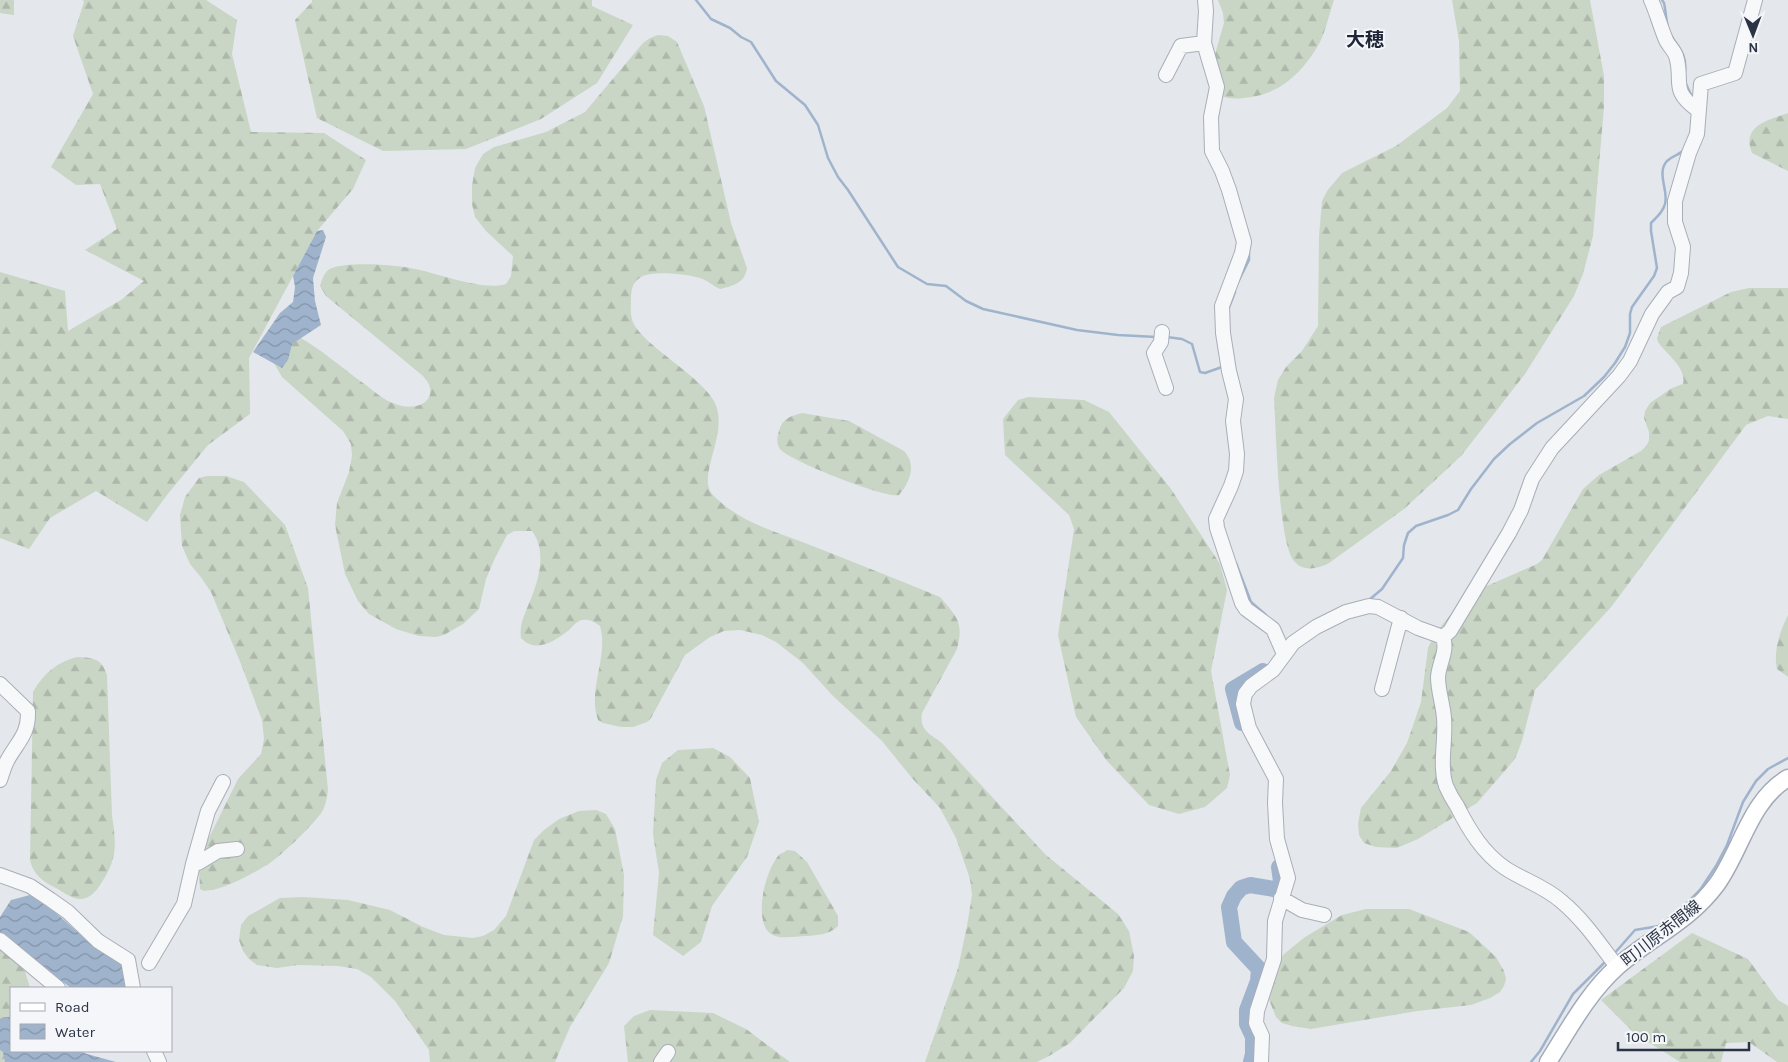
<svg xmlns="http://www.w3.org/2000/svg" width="1788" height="1062" viewBox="0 0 1788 1062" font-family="Karla,'Noto Sans JP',sans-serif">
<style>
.forest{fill:url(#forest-firs)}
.water{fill:url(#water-waves)}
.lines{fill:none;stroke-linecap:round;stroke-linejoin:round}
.stream{stroke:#9fb4cc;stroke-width:2.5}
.river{stroke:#9fb4cc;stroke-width:16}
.minor-casing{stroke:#a9aeb7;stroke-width:16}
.major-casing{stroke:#a3abb8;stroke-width:19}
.minor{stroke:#f7f8fa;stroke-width:14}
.major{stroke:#fff;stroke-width:16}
.labels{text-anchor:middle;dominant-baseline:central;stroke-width:4;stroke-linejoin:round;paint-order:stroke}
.street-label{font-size:16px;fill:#2b3445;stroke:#f4f6f9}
.quarter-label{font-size:19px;font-weight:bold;fill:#1d2536;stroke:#f4f6f9}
</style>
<defs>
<pattern id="forest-firs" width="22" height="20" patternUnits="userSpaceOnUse" patternTransform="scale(1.25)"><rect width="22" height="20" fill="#c9d6c5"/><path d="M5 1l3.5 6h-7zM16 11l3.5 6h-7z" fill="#adb8ab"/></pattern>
<pattern id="water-waves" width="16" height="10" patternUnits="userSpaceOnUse" patternTransform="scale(1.25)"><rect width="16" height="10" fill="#9fb4cc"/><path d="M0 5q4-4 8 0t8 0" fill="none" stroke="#8293a7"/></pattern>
</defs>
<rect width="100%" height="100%" fill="#e4e7ec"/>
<!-- forest -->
<path class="forest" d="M 0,0 L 14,0 L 14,15 L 0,13 Z
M 83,0 L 206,0 L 237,20 L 232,54 L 251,132 L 324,133 L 366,160 L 353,189 L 317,231 L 249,358 L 250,414 L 208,445 L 167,495 L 147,522 L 96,491 L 50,518 L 29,549 L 0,538 L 0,272 L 65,291 L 68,331 L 121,300 L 144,281 L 85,250 L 117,229 L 100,184 L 76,185 L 51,167 L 93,94 L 73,36 L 84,2 Z
M 312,0 L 592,0 L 592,6 L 633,25 L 597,83 L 541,119 L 466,149 L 383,151 L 317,118 L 295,20 L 312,2 Z
M 1218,0 L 1334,0 C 1329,14 1326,31 1319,44 C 1304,70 1282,93 1251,97 C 1239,99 1228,100 1217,94 L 1213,61 L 1224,23 L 1223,13 Z
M 1452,0 L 1590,0 L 1604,76 L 1604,106 L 1593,236 L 1583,274 L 1574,296 L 1525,374 L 1461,456 L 1404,509 L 1329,563 C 1318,569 1303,572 1294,561 C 1278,542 1276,427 1274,398 L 1278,380 L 1286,367 L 1302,351 L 1318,326 L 1319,236 L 1322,201 L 1327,191 L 1342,173 L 1396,146 L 1447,108 L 1460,91 L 1459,41 Z
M 658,35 L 668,36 L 677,42 L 704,106 L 731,223 L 747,268 C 745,283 733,286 720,289 C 713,286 707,280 700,278 C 688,274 652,270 641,277 C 633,282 632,287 631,296 C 631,303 630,312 632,319 C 637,342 699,374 714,401 C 731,432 695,476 713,495 C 740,523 775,531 810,545 C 853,562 897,579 940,597 C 957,617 964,622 957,649 L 922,713 C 919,730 930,734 942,743 L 1046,855 L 1118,914 L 1129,931 L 1134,956 L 1133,971 L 1124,988 L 1070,1043 L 1049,1056 L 1037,1062 L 925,1062 L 958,968 L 967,926 L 972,895 L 970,879 L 956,838 L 940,808 L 912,778 L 882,741 L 833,696 L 803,663 L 776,642 L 762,635 L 740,630 L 724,631 L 710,637 L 685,655 L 651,718 L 647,722 L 633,727 L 621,727 L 603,723 L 598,720 C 587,689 609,658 600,626 C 595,622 589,619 582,620 C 577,621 573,626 569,630 C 555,641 536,654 521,638 C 519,624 525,614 530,601 C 539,580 547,551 532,531 L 514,531 L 507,535 L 495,558 L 486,579 L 479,609 L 463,624 L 444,635 L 436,637 L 419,636 L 396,629 L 369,614 L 358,601 L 345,574 L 335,525 L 337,503 L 349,472 L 352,456 L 351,444 L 343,431 L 282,377 L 274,363 L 297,336 C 321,349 341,367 363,383 C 373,390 383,400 395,404 C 405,408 423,409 429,397 C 433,389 428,382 423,376 L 326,296 L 320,286 C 322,279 325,270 332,268 C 351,261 400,265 420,270 C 441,275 486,291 506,284 L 511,276 L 513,256 L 486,231 L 475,217 L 472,204 L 472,186 L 475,168 L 483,154 L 494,147 L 546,132 L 585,112 L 643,43 L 650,38 Z
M 1788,113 L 1788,171 L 1752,153 C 1741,126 1768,120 1788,113 Z
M 1749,288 L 1788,288 L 1788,419 L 1768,416 L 1746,425 L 1612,606 L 1535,690 L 1522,741 L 1515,759 L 1477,803 L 1418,839 L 1397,848 L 1376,847 L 1364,843 L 1359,835 L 1358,824 L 1361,808 L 1391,771 L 1407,743 L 1421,702 L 1428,648 L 1434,635 L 1456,608 L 1478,590 L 1537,564 L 1542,560 L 1583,489 L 1599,475 L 1641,451 L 1647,445 L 1649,440 L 1649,432 L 1644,418 L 1645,411 L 1650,403 L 1672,388 L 1683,384 C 1687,368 1666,354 1658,342 L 1657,338 L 1661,327 L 1731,292 Z
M 1028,397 L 1084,400 L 1109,412 L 1171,489 L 1220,564 L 1227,590 L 1211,671 L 1230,775 L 1227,788 L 1205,807 L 1179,814 L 1149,805 L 1107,761 L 1076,717 L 1058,635 L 1074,529 L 1069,515 L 1005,455 L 1003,419 L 1018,400 Z
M 802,413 L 849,421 L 904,451 C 917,465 910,482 899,495 C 886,499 791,461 781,450 C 776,445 777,437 779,431 C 782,419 790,416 802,413 Z
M 207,476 L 226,476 L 244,482 L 285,525 L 308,588 L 328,790 C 327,797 326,805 322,812 C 313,825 283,854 270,863 C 252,874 224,890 204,891 L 200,889 L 199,869 L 202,852 L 238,779 L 261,754 L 264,739 L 262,720 L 241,664 L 211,592 L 200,576 L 190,564 L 182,546 L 180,515 L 185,497 L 199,478 Z
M 1788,615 L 1788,677 L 1777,669 C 1773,651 1780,631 1788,615 Z
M 77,657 C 94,658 101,658 107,675 L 112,816 C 117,848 117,861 98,888 C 94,894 86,900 79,899 C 70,898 62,891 54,887 C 42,881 33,874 30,860 L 33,692 C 43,674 57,662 77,657 Z
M 713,748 L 730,757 L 750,778 L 759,822 L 747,857 L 712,906 L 701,942 L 683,956 L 653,935 L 659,873 L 653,834 L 656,780 L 662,763 L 678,750 Z
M 596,810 L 606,814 L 615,829 L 624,875 L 623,916 L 609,963 L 570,1027 L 555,1062 L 430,1062 L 429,1050 L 395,1001 L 371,977 L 357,969 L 338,966 L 298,965 L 277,968 L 257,965 L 249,959 L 243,951 L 239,940 L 241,925 L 248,916 L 280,898 L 304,897 L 348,900 L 390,910 L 423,927 L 444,935 L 473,938 L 483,936 L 494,930 L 506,916 L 534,840 L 544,830 L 559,819 L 579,811 Z
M 787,850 L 795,851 L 807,862 L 838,916 L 838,926 C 829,935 818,935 806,936 C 796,936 779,940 771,934 C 752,921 766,867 780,854 C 782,853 785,852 787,850 Z
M 1366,909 L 1409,909 L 1469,932 L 1496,957 L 1504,971 L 1506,979 L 1504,986 L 1500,992 L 1490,998 L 1471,1005 L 1417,1011 L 1311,1029 L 1292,1026 L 1282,1023 L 1276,1017 L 1268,997 L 1272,970 L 1284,954 L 1305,937 L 1342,915 Z
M 1692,933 L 1748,959 L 1778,1000 L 1788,1006 L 1788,1062 L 1777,1062 L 1749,1042 L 1726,1043 L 1721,1062 L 1680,1062 L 1634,1033 L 1601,1000 Z
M 0,937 L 18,948 L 30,988 L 11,988 L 11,1051 L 78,1062 L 0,1062 Z
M 650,1010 L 713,1013 L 746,1029 L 790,1062 L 628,1062 L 624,1026 L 634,1016 Z"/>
<!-- water -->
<path class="water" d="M 323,230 L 326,237 L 313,278 L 315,301 L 321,325 L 292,344 L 288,360 L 282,368 L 253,352 L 280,313 L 293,302 L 295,287 L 293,276 L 317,231 Z
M 30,895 L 55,912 L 91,944 L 109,953 L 119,960 L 126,972 L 128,988 L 71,988 L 0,935 L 0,917 L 11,900 Z
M 4,1017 L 11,1017 L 11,1051 L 80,1051 L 87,1054 L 116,1062 L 5,1062 L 3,1052 L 0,1050 L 0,1019 Z"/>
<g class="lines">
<!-- stream -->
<path class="stream" d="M 696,0 L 711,19 L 730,28 L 741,37 L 751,42 L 776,81 L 805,105 L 818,125 L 828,158 L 838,177 L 848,190 L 898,267 L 927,284 L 946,286 L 966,301 L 983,309 L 1077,330 L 1118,335 L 1156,337
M 1662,0 L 1664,3 C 1666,11 1666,23 1669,31 C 1676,47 1687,51 1685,71
M 1686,84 L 1693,99
M 1237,284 L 1249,260 L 1249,252
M 1228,310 L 1235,292
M 1167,337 L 1182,339 L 1192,344 L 1200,372 L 1205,373 L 1222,367
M 1236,563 L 1251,602 L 1266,615
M 1369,600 L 1382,589 L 1403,558 L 1404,545 L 1408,533 L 1416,526 L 1448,515 L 1458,510 L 1471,489 L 1494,459 L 1510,444 L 1537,423 L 1584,396 L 1604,377 L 1615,363 L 1625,347 L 1630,333 L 1630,314 L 1632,307 L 1654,276 L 1657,268 L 1651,231 L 1651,223 C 1657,217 1663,212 1665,204 C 1669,191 1656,173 1667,161 C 1672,156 1679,155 1684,150
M 1613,955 L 1635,930 L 1659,926 L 1686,904 L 1700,890 L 1716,866 L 1727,845 L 1743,802 L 1756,781 L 1768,769 L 1788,758
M 1531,1062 L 1540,1051 L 1573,994 L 1607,960"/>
<!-- river -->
<path class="river" d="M 1242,723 L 1233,689 L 1263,671
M 1251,1062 L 1253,1054 L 1253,1037 L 1247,1024 L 1247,1010 L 1258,981 L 1259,969 L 1234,942 L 1229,907 L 1234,896 L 1241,888 L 1250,885 L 1274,889 L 1279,887 L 1281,881 L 1279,867"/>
<!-- minor casing -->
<g class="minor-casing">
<path id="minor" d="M 1205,0 L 1206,11 L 1204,43 L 1217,87 L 1211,117 L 1212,151 L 1222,171 L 1229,190 L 1244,242 L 1242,253 L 1222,306 L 1223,333 L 1229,371 L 1236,399 L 1233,421 L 1237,454 L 1236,471 L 1231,486 L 1216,519 L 1217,528 L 1242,603 L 1246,609 L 1273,629 L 1284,654
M 1651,0 C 1657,13 1660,26 1666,40 C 1668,45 1674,50 1676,56 C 1684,81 1669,90 1698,110
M 1166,75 L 1181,46 L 1204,43
M 1162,332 L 1161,342 L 1154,353 L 1166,388
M 1443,637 C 1448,651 1439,663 1438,677 C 1438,691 1443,704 1444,718 C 1446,741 1439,765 1446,786 C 1449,793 1453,800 1457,806 C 1469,830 1483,853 1505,868 C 1523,880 1544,886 1561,901 C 1583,919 1600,944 1617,967
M 0,684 L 28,711 C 29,735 17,742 7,761 C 4,767 2,774 0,780
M 1382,689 L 1401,618
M 193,864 L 198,863 L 218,851 L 237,849
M 0,875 L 30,886 L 51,900 L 68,912 L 98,941 L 128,960 L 133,988
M 1281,898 L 1302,910 L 1324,915
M 0,940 L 58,988
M 149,963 L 184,904 L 193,864 L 208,811 L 223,782
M 154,1051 L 159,1062
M 661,1062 L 668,1052
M 1261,1062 L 1262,1036 L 1256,1023 L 1257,1011 L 1274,959 L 1275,921 L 1288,878 L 1277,839 L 1275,803 L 1276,779 L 1249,728 L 1243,704 L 1245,694 L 1251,686 L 1273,670 L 1293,643 L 1316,627 L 1346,612 L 1369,606 L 1378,607 L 1418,628 L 1443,637 L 1450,631 L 1509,533 L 1521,510 L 1532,479 L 1552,448 L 1619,376 L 1630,361 L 1652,314 L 1668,292 L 1677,287 L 1681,273 L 1683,247 L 1675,222 L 1675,201 L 1689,153 L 1697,134 L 1701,84 L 1735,73 L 1755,0"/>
</g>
<!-- major casing -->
<g class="major-casing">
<path id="major" d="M 1548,1062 C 1569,1029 1588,993 1617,967 C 1651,937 1689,922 1717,884 C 1741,851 1750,800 1788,778"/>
</g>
<!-- minor -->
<use href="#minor" class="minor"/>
<!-- major -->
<use href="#major" class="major"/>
</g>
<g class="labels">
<!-- street labels -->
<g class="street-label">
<text transform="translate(1661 933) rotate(-38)">町川原赤間線</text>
</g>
<!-- quarter labels -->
<g class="quarter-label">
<text x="1365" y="40">大穂</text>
</g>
</g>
<!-- legend -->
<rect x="10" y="987" width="162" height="65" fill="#f4f6f9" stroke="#a4a8b1"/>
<rect x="20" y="1003" width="25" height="8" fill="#ffffff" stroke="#a4a8b1"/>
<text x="55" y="1012" font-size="15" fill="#2b3445">Road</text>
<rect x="20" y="1024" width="25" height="15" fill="url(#water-waves)" stroke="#a4a8b1"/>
<text x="55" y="1037" font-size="15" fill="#2b3445">Water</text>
<!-- north arrow -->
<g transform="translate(1753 35) rotate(179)" stroke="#f4f6f9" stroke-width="4" paint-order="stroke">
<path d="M0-4L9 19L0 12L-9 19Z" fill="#2b3445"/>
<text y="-8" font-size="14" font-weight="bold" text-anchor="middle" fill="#2b3445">N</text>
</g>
<!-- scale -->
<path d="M1618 1042v8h131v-8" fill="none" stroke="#2b3445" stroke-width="2.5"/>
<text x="1626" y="1042" font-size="15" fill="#2b3445" stroke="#f4f6f9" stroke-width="4" paint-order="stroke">100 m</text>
</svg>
